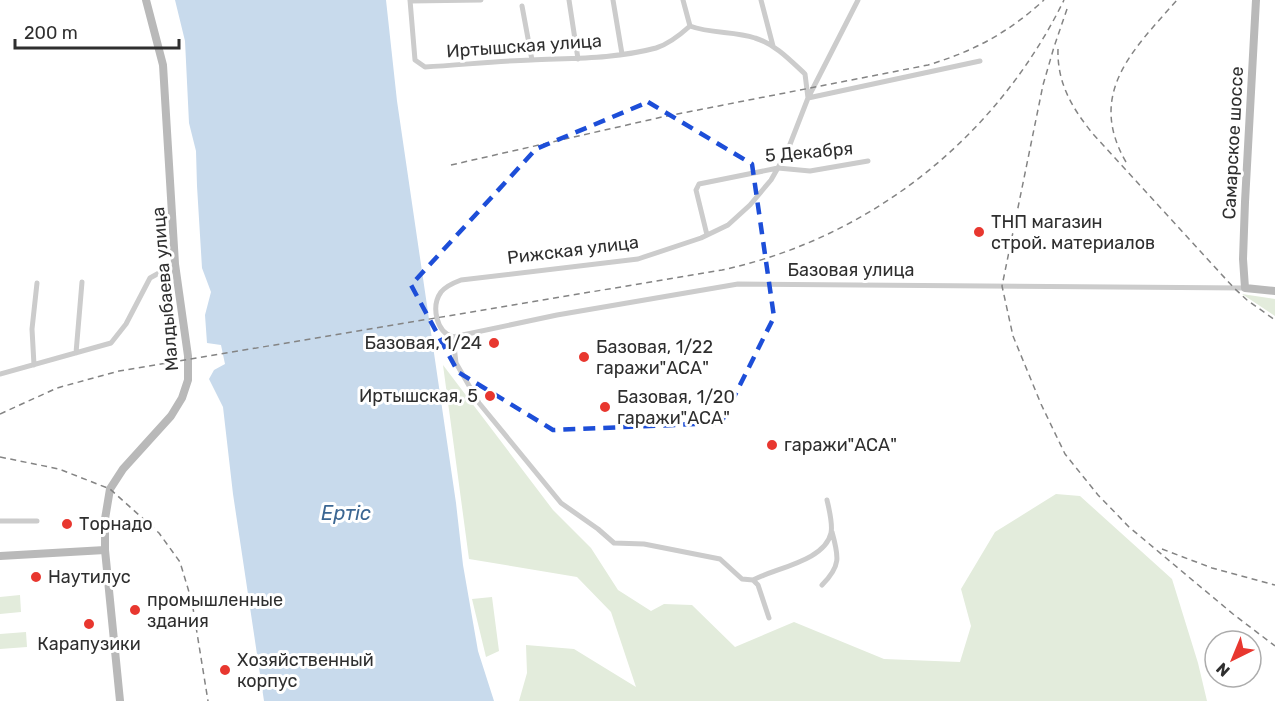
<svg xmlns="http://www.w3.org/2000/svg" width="1275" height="701" viewBox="0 0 1275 701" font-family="Rubik,sans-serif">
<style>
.green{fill:#e3ecdc}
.water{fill:#c8daec}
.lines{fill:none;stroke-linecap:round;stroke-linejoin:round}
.street{stroke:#ccc;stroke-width:5}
.secondary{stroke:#b9b9b9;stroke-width:8}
.rail{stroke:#848484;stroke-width:1.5;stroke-dasharray:6 4.5;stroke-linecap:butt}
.marked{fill:none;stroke:#1d4ed8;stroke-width:4.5;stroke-dasharray:12 8;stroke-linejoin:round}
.poi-dot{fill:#e8372f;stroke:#fff;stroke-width:2}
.labels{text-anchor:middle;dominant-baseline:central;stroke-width:6;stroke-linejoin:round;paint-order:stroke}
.street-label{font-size:18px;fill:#2f2f2f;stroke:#fff}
.poi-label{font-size:18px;fill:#2f2f2f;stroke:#fff;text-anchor:start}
.water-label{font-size:20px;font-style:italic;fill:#3b6692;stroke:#fff}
</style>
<rect width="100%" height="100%" fill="#fff"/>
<!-- green -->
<path class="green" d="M 1242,294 L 1275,299 L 1275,317 L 1275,316 Z
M 443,365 L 553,510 L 591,548 L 618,590 L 651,611 L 664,604 L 692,605 L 735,647 L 794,622 L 884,659 L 960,662 L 971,626 L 961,589 L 995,532 L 1056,494 L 1080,496 L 1172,579 L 1198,663 L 1207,701 L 519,701 L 527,673 L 526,645 L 574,649 L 636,687 L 611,612 L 577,577 L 469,559 Z
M 20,595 L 21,612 L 0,614 L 0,597 Z
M 492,597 L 499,651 L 486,657 L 472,599 Z
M 26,632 L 27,647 L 0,649 L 0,634 Z"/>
<!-- water -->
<path class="water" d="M 175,0 L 386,0 L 397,101 L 456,503 L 463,565 L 478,651 L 494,701 L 264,701 L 233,494 L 223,407 L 209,379 L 214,370 L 225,364 L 221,345 L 207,343 L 205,315 L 211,292 L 202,268 L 197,186 L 196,151 L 189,123 L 185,41 Z"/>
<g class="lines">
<!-- street -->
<path class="street" d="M 410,0 L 415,60 L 425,67 C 461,65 496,61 531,60 C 573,58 615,59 656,48 C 669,44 680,35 690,26
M 569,0 L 578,59
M 613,0 L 622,54
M 683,0 L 690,26 C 711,34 734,31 755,38 C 775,44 790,60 805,74 L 808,98 L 980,61
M 761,0 L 773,46
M 858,0 L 808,98 L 787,152 L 771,180 L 750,205 L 728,225 L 701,238 L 638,259 L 461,280 C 453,283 446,286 441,292 C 431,306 436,332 453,337 L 557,315 L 738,284 L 1245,288
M 410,1 L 481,0
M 522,6 L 532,60
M 707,235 L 696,190 L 699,184 L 778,168 L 810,171 L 868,161
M 453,337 L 456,363 L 479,403 L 561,503 L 598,529 L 614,543 L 644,544 L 720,559 L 742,579 L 753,580 L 758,585 L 769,618
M 76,353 L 82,282
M 34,365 L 32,329 L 37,283
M 0,374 L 111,343 L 126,324 L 150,278 L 175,264
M 0,521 L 37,521
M 753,580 C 775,568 825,561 831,533 C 833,524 829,509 827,500
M 822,585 C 841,566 839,557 832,532"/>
<!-- secondary -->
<path class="secondary" d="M 1256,0 L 1245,202 L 1243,259 L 1245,288 L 1275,291
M 0,556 L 105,550
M 120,701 L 105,550 L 105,519 L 110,489 L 123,469 L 171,416 L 182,398 L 188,380 L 188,356 L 175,264 L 163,65 L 146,0"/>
<!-- rail -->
<path class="rail" d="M 1067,9 L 1054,47 L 1043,85 L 1002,286 L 1013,336 L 1041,404 L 1065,454 L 1098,495 L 1129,527 L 1233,614 L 1275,646
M 1058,49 C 1057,83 1072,108 1093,134 L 1234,288 L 1247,300 L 1275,320
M 1126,162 C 1086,93 1134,49 1177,0
M 451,165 L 662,117 L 928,65 C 974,51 1008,33 1044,0
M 0,414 L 57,388 L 119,371 L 722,270 C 871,238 997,137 1064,0
M 0,457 L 59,469 L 110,489 L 159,533 L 180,562 L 192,602 L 208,701
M 1162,549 L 1212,568 L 1275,585"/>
</g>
<!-- marked area -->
<path class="marked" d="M 648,102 L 752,164 L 774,317 L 721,423 L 553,430 L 458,372 L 411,285 L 536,149 Z"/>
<!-- markers -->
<g class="poi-dot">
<circle cx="979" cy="232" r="6"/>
<circle cx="494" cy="343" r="6"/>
<circle cx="584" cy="357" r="6"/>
<circle cx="490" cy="396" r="6"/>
<circle cx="605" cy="407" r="6"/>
<circle cx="772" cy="445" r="6"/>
<circle cx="67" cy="524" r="6"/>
<circle cx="36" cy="577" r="6"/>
<circle cx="135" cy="610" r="6"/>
<circle cx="89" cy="624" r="6"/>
<circle cx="225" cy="670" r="6"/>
</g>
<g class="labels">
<!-- street labels -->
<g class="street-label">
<text transform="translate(524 46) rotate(-4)">Иртышская улица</text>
<text transform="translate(1233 143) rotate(-87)">Самарское шоссе</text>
<text transform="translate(809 152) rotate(-5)">5 Декабря</text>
<text transform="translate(573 250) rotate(-7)">Рижская улица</text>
<text x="851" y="270">Базовая улица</text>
<text transform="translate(165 289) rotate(-95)">Малдыбаева улица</text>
</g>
<!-- poi labels -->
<g class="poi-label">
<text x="991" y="222">ТНП магазин<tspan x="991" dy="21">строй. материалов</tspan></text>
<text x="482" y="343" text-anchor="end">Базовая, 1/24</text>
<text x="596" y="347">Базовая, 1/22<tspan x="596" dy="21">гаражи"ACА"</tspan></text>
<text x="478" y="396" text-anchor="end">Иртышская, 5</text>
<text x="617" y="397">Базовая, 1/20<tspan x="617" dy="21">гаражи"ACА"</tspan></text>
<text x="784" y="445">гаражи"ACА"</text>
<text x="79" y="524">Торнадо</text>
<text x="48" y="577">Наутилус</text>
<text x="147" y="600">промышленные<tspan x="147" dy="21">здания</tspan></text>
<text x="89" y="644" text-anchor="middle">Карапузики</text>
<text x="237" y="660">Хозяйственный<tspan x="237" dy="21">корпус</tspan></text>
</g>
<!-- water labels -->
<g class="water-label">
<text x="346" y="513">Ертіс</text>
</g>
</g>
<!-- north arrow -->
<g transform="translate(1233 659) rotate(223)"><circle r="28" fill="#ffffff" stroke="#acacac" stroke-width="1.5"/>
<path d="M0-4.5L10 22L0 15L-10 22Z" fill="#e8372f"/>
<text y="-9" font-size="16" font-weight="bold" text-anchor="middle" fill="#2f2f2f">N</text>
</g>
<!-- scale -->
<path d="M15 39v9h164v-9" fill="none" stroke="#2f2f2f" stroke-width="3"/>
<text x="24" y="39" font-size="18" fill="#2f2f2f" stroke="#ffffff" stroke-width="4.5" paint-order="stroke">200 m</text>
</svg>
